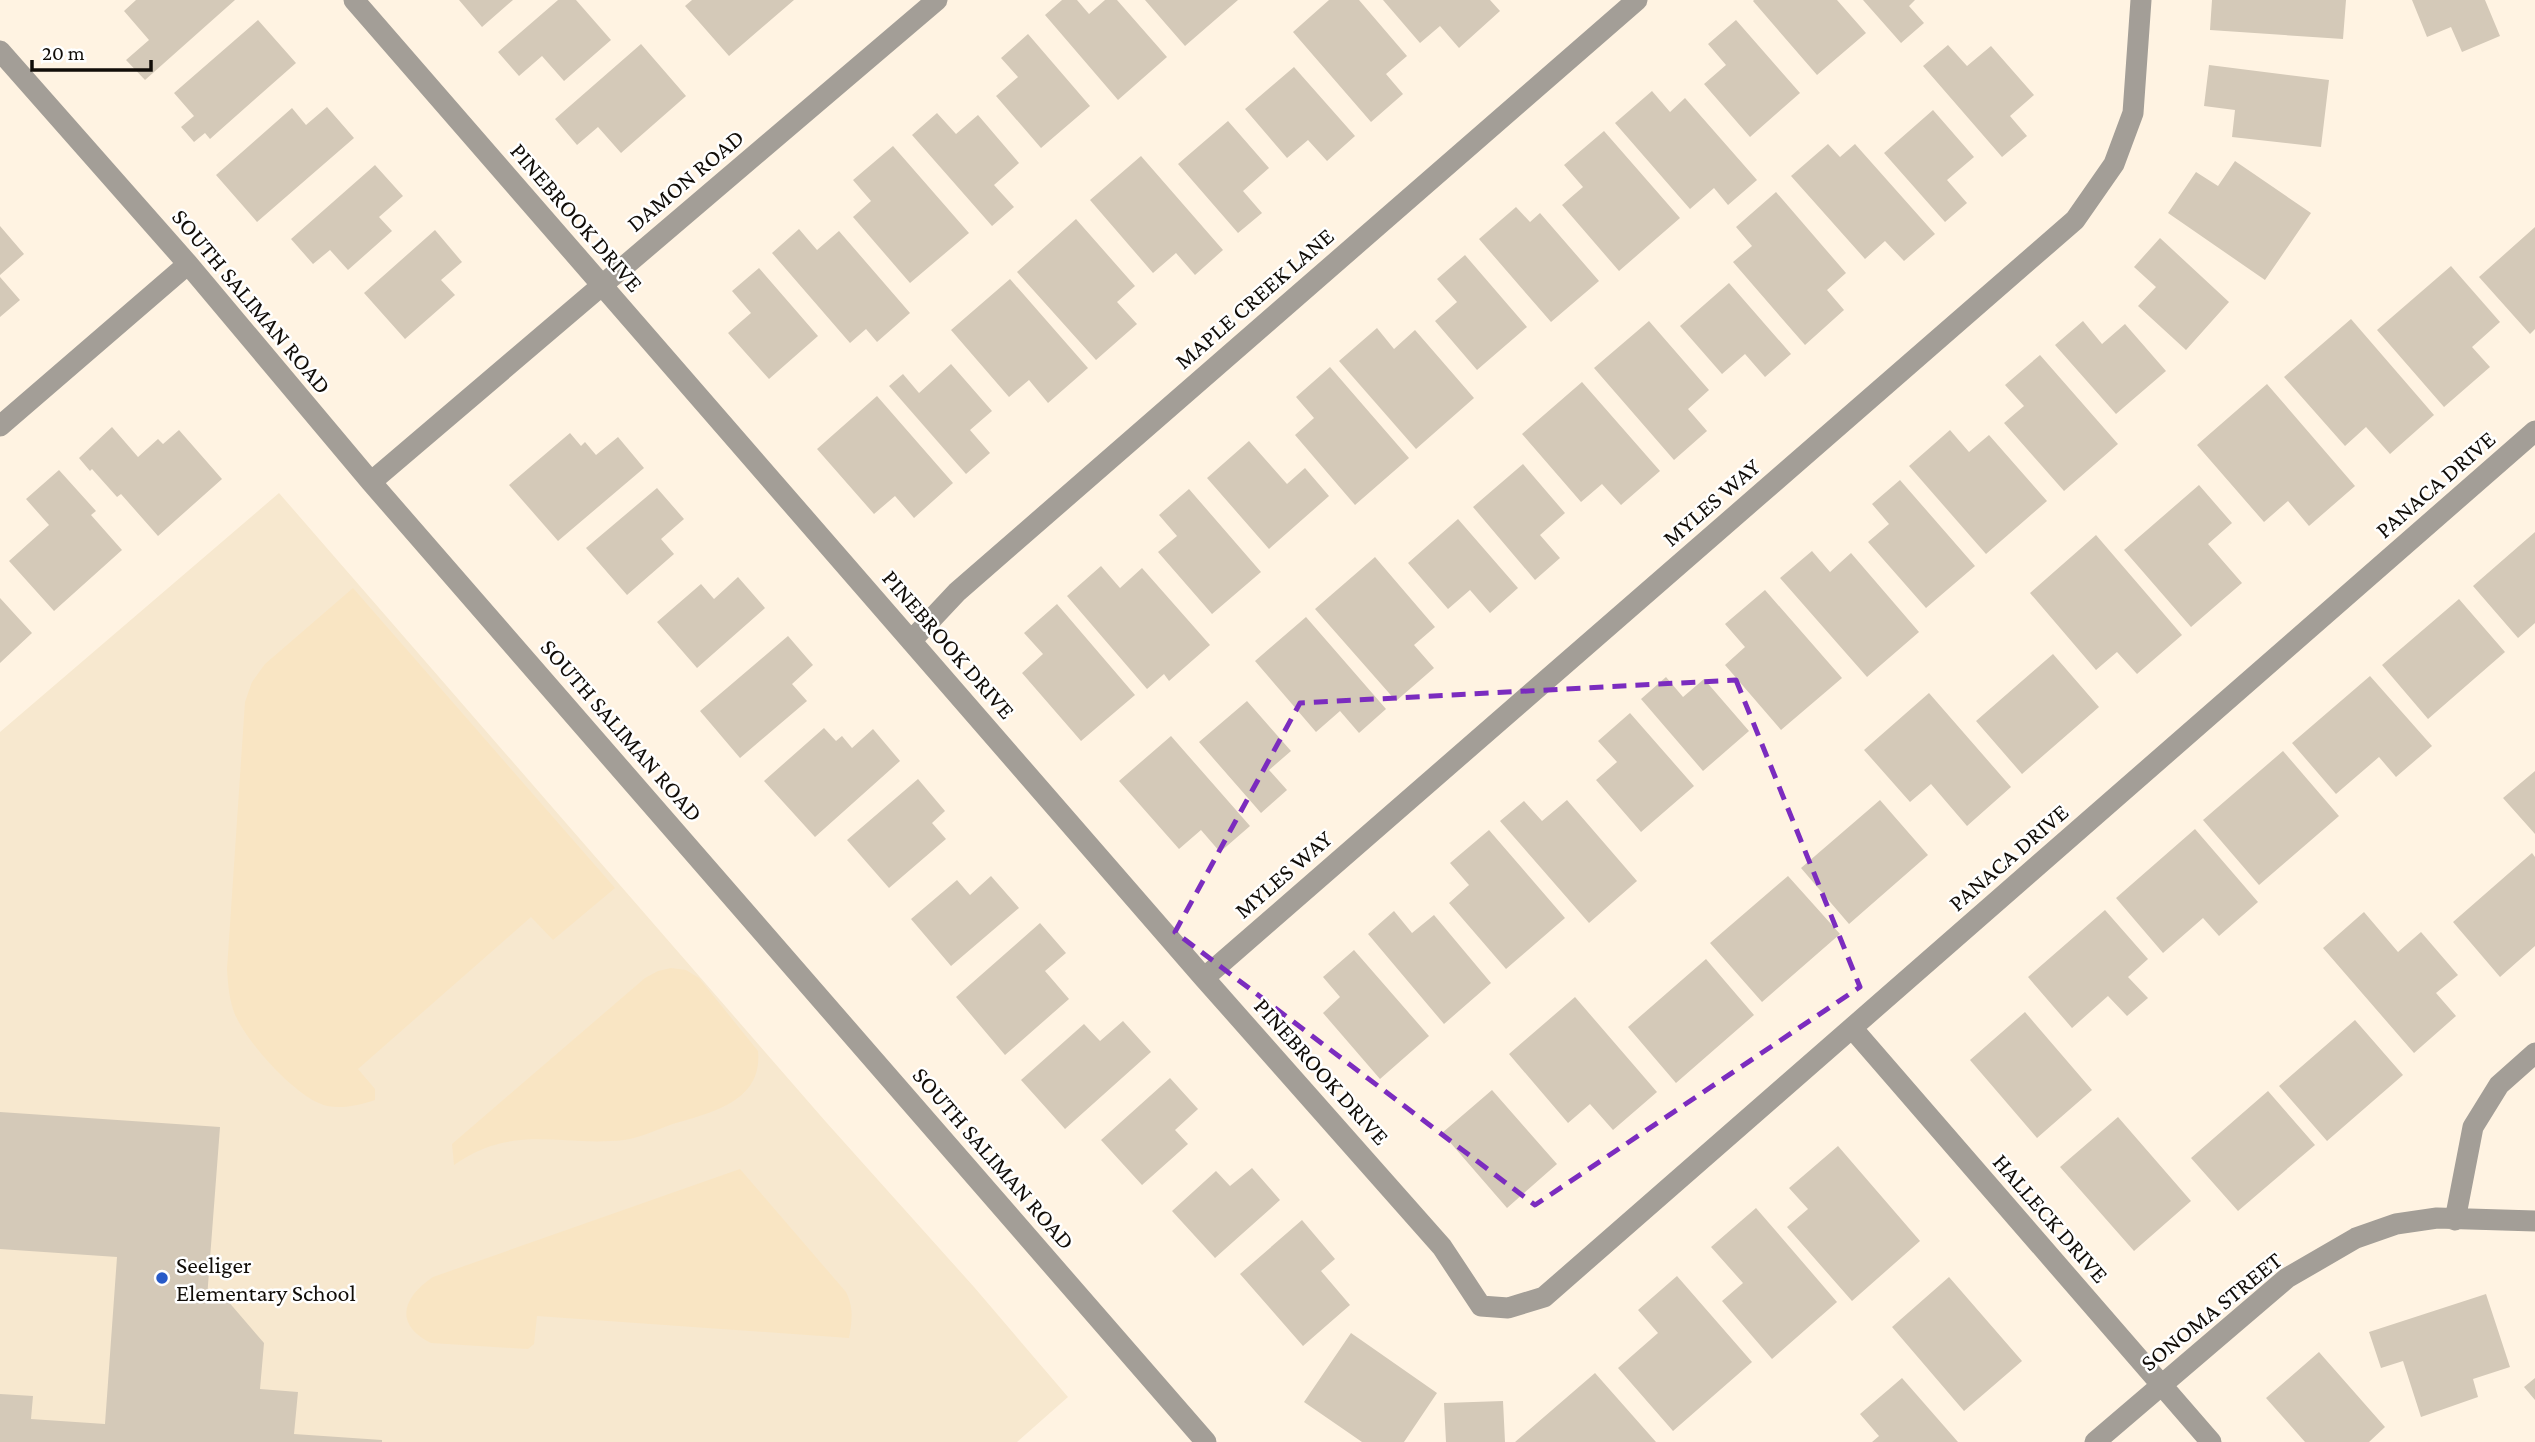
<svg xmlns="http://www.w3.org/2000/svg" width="2535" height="1442" viewBox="0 0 2535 1442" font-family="'Crimson Pro',serif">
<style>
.built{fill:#f7e8cf}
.green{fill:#f9e5c3}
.building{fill:#d4c9b8}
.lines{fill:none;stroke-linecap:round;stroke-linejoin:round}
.minor{stroke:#a39e97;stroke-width:21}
.marked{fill:none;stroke:#7b2cbf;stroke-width:5;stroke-dasharray:14 9;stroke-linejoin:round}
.poi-dot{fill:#275ac8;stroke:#fff;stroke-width:2.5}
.labels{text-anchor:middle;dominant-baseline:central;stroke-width:5;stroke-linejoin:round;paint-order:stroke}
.street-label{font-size:24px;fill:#110d08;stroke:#fff}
.poi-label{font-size:24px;fill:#110d08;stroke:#fff;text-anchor:start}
</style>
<rect width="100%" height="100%" fill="#fff3e2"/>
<!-- built -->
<path class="built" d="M 279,493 L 826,1122 L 974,1287 L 1068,1397 L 1017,1442 L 0,1442 L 0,732 Z"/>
<!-- green -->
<path class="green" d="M 353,588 L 615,888 L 553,940 L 531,917 L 358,1069 L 375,1089 L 375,1100 C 359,1105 344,1109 327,1106 C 297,1099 245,1041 234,1012 C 229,998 228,984 227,969 L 245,702 L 252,682 L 265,664 Z
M 671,968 L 686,970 L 699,978 L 758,1051 C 763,1103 709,1113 670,1125 C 656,1130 639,1138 624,1140 C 561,1147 512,1123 454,1165 L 452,1144 L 645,978 L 658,971 Z
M 740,1169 L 846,1292 C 854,1308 852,1321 849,1338 L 537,1316 L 534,1344 L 528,1349 L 431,1343 C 393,1324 403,1297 433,1277 Z"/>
<!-- building -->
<path class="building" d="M 136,0 L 235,0 L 145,80 L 126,60 L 149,40 L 124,11 Z
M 459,0 L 513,0 L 482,27 Z
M 558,0 L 576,0 L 611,40 L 564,81 L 542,56 L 519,76 L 498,52 Z
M 692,0 L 794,0 L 729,56 L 685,6 Z
M 1062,0 L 1077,0 L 1089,14 L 1105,0 L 1117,0 L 1167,57 L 1118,100 L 1045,15 Z
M 1145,0 L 1238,0 L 1185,46 Z
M 1329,0 L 1359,0 L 1407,56 L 1386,74 L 1403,94 L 1371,122 L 1293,32 Z
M 1383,0 L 1490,0 L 1500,11 L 1459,48 L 1440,26 L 1420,43 Z
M 1754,0 L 1837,0 L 1866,33 L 1817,75 L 1753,1 Z
M 1863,0 L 1915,0 L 1909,6 L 1924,23 L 1901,43 Z
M 2212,0 L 2346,0 L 2343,39 L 2210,30 Z
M 2412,0 L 2485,0 L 2500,36 L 2462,52 L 2451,27 L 2427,37 Z
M 258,20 L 296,63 L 210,139 L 205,133 L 194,142 L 181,127 L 194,116 L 174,93 Z
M 1736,20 L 1800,93 L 1750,137 L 1704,84 L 1726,65 L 1708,44 Z
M 1028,34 L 1090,106 L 1041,148 L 996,96 L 1018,77 L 1001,58 Z
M 641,44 L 686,96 L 621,153 L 598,127 L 577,145 L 555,119 Z
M 1948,45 L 1967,66 L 1991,46 L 2034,95 L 2010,116 L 2027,136 L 2002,157 L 1923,66 Z
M 2209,65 L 2329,80 L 2321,147 L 2232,137 L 2235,110 L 2204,106 Z
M 1294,67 L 1355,136 L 1327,161 L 1308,140 L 1287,158 L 1245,109 Z
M 1652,91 L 1670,112 L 1685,98 L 1757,180 L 1728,205 L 1714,188 L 1690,209 L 1615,123 Z
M 327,107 L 354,138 L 257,222 L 216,175 L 292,108 L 306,125 Z
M 1933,110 L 1974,157 L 1947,180 L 1967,203 L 1945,222 L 1884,153 Z
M 937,113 L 956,134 L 978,115 L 1019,163 L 994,185 L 1014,207 L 992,226 L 912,135 Z
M 1228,121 L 1269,168 L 1243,191 L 1262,213 L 1238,233 L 1178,164 Z
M 1604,131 L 1680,218 L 1619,271 L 1562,205 L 1583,187 L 1564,165 Z
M 1828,144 L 1840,157 L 1855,144 L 1935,234 L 1904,261 L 1885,241 L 1865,259 L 1791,176 Z
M 893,146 L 969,233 L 910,283 L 853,217 L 871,201 L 853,180 Z
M 1141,156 L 1223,250 L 1195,275 L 1176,253 L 1153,273 L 1090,200 Z
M 2235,161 L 2311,213 L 2265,280 L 2168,213 L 2196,172 L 2218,186 Z
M 375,165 L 403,196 L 379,217 L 392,231 L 348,270 L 330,250 L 313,264 L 291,239 Z
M 1776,192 L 1846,273 L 1827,290 L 1844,310 L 1805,345 L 1733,262 L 1752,246 L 1736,227 Z
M 1516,207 L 1530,222 L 1540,213 L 1599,281 L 1551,322 L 1479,239 Z
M 1076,219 L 1135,286 L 1117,302 L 1137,324 L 1096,360 L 1017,272 Z
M 0,226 L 24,254 L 0,275 Z
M 2535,227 L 2535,329 L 2530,334 L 2479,277 Z
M 799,229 L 817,250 L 839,231 L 910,313 L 877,342 L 866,329 L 850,343 L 772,253 Z
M 435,230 L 462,262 L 441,280 L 455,295 L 405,339 L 364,293 Z
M 2160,238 L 2229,302 L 2186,350 L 2138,306 L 2156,287 L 2134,267 Z
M 1465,255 L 1527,327 L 1477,370 L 1435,321 L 1457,302 L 1437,279 Z
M 2451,266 L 2500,322 L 2472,347 L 2490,367 L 2444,407 L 2377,330 Z
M 759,268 L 818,336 L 769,379 L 728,333 L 751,313 L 732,291 Z
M 0,277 L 20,300 L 0,317 Z
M 1010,279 L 1088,368 L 1048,403 L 1029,380 L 1009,397 L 951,330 Z
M 1729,283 L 1791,354 L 1765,377 L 1745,354 L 1722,374 L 1680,326 Z
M 2351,319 L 2434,415 L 2390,454 L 2366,427 L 2345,446 L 2284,377 Z
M 1649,321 L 1709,390 L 1688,409 L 1707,431 L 1674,460 L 1594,368 Z
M 2083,321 L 2102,344 L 2125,324 L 2166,371 L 2116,414 L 2055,345 Z
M 1377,328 L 1394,349 L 1415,330 L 1474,398 L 1416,449 L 1339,361 Z
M 2040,355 L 2118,444 L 2064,491 L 2004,423 L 2024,406 L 2005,385 Z
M 951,364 L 992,411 L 970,430 L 990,453 L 966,474 L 889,386 L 903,374 L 919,393 Z
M 1330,367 L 1409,458 L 1355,505 L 1295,435 L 1314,418 L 1296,397 Z
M 1582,382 L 1660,471 L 1621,505 L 1602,484 L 1581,502 L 1522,434 Z
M 2267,384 L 2355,486 L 2309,526 L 2288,501 L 2264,522 L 2197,445 Z
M 877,396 L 953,483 L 914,518 L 895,496 L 874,514 L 817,449 Z
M 112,427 L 138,457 L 158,439 L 163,444 L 179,430 L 222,479 L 158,536 L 121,494 L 117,497 L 92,469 L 90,471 L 79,458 Z
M 1950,430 L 1969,452 L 1989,435 L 2047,501 L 1986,554 L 1909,466 Z
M 570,433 L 581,446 L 585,442 L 596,455 L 618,437 L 644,468 L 558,541 L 509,485 Z
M 1249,441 L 1287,484 L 1305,468 L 1329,496 L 1269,549 L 1207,478 Z
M 1523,464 L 1565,513 L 1540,535 L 1560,558 L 1535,580 L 1473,507 Z
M 59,470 L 96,511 L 91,515 L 122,550 L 54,611 L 9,561 L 49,525 L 26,499 Z
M 1900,480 L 1975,566 L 1926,608 L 1868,542 L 1889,524 L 1872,504 Z
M 2199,485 L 2232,523 L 2208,544 L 2242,583 L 2191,627 L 2124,550 Z
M 657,488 L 684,519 L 661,539 L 674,554 L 627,595 L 586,548 Z
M 1189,489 L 1261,572 L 1212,614 L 1158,552 L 1177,536 L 1159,515 Z
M 1458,519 L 1518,588 L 1490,613 L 1470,590 L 1448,609 L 1408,563 Z
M 2535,532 L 2535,623 L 2518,638 L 2473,586 Z
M 2096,535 L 2182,635 L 2137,674 L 2117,652 L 2096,670 L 2030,593 Z
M 1812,551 L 1830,572 L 1851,553 L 1919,632 L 1867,677 L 1780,578 Z
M 1375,557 L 1435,627 L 1414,645 L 1434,668 L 1396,701 L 1315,609 Z
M 1101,566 L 1120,588 L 1142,568 L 1210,645 L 1169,681 L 1164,674 L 1147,689 L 1067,596 Z
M 738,577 L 765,608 L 697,668 L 657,622 L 701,584 L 714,599 Z
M 1765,590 L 1842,678 L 1781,730 L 1725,665 L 1745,647 L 1725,624 Z
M 0,598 L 32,633 L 0,663 Z
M 2459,599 L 2505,652 L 2428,719 L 2382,665 Z
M 1057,604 L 1135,695 L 1081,741 L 1022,673 L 1043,654 L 1024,633 Z
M 1306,617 L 1386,709 L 1359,733 L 1340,711 L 1316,732 L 1255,661 Z
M 788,636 L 813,665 L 792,684 L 807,701 L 740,758 L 700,711 Z
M 2053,654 L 2099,707 L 2022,774 L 1976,721 Z
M 2370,676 L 2432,746 L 2396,777 L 2379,757 L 2336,794 L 2292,743 Z
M 1666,677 L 1683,697 L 1704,679 L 1749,731 L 1703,771 L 1641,699 Z
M 1929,693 L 2011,787 L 1967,826 L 1931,784 L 1910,802 L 1864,750 Z
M 1247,701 L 1291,751 L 1269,770 L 1287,790 L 1261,813 L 1199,742 Z
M 1630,713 L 1694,786 L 1641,832 L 1596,780 L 1617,762 L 1598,741 Z
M 824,728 L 836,741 L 842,736 L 852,748 L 873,729 L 900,761 L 815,837 L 764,781 Z
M 1171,736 L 1250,826 L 1220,852 L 1201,830 L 1179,849 L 1119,781 Z
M 2283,751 L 2339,816 L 2259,885 L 2203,820 Z
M 2535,771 L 2535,834 L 2503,798 Z
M 918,779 L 945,811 L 932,823 L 946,839 L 889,888 L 847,840 Z
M 1567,800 L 1637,881 L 1589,923 L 1500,821 L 1524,801 L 1542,821 Z
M 1880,800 L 1928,855 L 1849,924 L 1801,868 Z
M 2195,829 L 2258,902 L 2219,936 L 2203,918 L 2163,953 L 2116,898 Z
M 1489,830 L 1565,918 L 1506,969 L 1449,903 L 1469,885 L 1450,863 Z
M 2532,853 L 2535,857 L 2535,946 L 2500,977 L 2453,922 Z
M 991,876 L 1019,908 L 951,966 L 911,919 L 957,880 L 970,895 Z
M 1788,876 L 1840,934 L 1762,1002 L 1710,943 Z
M 2105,910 L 2148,959 L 2128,977 L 2148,998 L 2127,1016 L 2108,996 L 2072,1028 L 2028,977 Z
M 1394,911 L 1412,933 L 1434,915 L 1491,983 L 1444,1024 L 1368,934 Z
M 2364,912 L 2398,952 L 2421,932 L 2458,975 L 2436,993 L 2456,1016 L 2414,1053 L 2323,948 Z
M 1040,923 L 1066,953 L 1045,971 L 1069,999 L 1005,1055 L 956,997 Z
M 1354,950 L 1429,1036 L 1380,1079 L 1323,1013 L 1340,997 L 1323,977 Z
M 1706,959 L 1754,1015 L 1676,1083 L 1628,1027 Z
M 1575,997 L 1657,1092 L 1613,1130 L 1590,1104 L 1568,1123 L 1509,1054 Z
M 2025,1012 L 2092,1090 L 2037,1138 L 1970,1060 Z
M 2355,1020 L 2403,1075 L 2327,1141 L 2279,1086 Z
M 1123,1021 L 1151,1052 L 1065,1129 L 1021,1080 L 1084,1024 L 1100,1041 Z
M 1170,1078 L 1198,1109 L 1175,1130 L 1188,1144 L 1142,1185 L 1101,1140 Z
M 1492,1090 L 1557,1164 L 1507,1208 L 1442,1133 Z
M 2268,1091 L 2315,1145 L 2238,1211 L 2191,1158 Z
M 0,1112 L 220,1127 L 207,1298 L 227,1300 L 264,1343 L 260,1389 L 298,1392 L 294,1434 L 382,1440 L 382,1442 L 0,1442 L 0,1394 L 33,1396 L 31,1419 L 105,1424 L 117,1257 L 0,1249 Z
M 2118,1117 L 2191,1201 L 2134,1251 L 2060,1167 Z
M 1838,1146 L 1920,1241 L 1852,1301 L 1787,1227 L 1808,1209 L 1789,1188 Z
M 1252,1168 L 1280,1200 L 1215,1258 L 1172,1211 L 1216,1171 L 1230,1186 Z
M 1756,1208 L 1837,1302 L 1772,1359 L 1722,1301 L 1743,1283 L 1711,1247 Z
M 1302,1220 L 1335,1259 L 1321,1271 L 1350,1305 L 1303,1346 L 1240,1274 Z
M 1677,1276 L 1752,1362 L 1673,1431 L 1618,1368 L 1658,1333 L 1638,1310 Z
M 1949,1277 L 2022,1361 L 1964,1411 L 1892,1327 Z
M 2486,1294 L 2510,1367 L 2473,1379 L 2478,1397 L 2421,1417 L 2403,1361 L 2381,1368 L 2369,1332 Z
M 1351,1333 L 1437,1393 L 1404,1442 L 1362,1442 L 1304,1402 Z
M 2319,1352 L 2385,1427 L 2369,1442 L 2305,1442 L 2266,1398 Z
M 1595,1373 L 1656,1442 L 1515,1442 Z
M 1902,1378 L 1958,1442 L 1872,1442 L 1879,1436 L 1860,1414 Z
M 2535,1378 L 2535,1400 L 2524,1387 Z
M 1503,1401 L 1505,1442 L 1446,1442 L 1444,1403 Z"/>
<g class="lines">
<!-- minor -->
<path class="minor" d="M 354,0 L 1204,978 L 1442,1247 L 1481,1306 L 1508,1308 L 1544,1297 L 2535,431
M 0,51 L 188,264 L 371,482 L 1206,1442
M 0,426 L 188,264
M 371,482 L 937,0
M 911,641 L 957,592 L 1637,0
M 1204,978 L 2075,220 L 2114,164 L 2133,113 L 2141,0
M 1852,1028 L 2211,1442
M 2455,1220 L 2473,1127 L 2499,1085 L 2535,1053
M 2095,1442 L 2287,1278 L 2356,1238 L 2396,1224 L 2437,1218 L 2535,1221"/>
</g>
<!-- marked area -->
<path class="marked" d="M 1736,680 L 1860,987 L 1535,1205 L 1175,932 L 1300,703 Z"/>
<!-- markers -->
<circle class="poi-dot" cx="162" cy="1278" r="7"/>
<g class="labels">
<!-- street labels -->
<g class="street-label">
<text transform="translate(685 180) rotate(-40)">DAMON ROAD</text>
<text transform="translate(577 217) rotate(49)">PINEBROOK DRIVE</text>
<text transform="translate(1254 298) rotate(-41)">MAPLE CREEK LANE</text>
<text transform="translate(252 301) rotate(50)">SOUTH SALIMAN ROAD</text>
<text transform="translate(2435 484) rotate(-41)">PANACA DRIVE</text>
<text transform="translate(1711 502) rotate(-41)">MYLES WAY</text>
<text transform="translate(949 644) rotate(49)">PINEBROOK DRIVE</text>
<text transform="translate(622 730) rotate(49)">SOUTH SALIMAN ROAD</text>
<text transform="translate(2008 857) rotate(-41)">PANACA DRIVE</text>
<text transform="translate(1283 874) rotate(-41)">MYLES WAY</text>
<text transform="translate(1322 1071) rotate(48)">PINEBROOK DRIVE</text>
<text transform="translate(994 1158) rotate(49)">SOUTH SALIMAN ROAD</text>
<text transform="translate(2051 1218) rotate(49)">HALLECK DRIVE</text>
<text transform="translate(2211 1311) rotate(-39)">SONOMA STREET</text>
</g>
<!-- poi labels -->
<g class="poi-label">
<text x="176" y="1264">Seeliger<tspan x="176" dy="28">Elementary School</tspan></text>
</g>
</g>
<!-- scale -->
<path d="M32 60v10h119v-10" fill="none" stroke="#110d08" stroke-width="3.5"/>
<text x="42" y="60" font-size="21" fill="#110d08" stroke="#ffffff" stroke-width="5" paint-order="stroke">20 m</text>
</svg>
